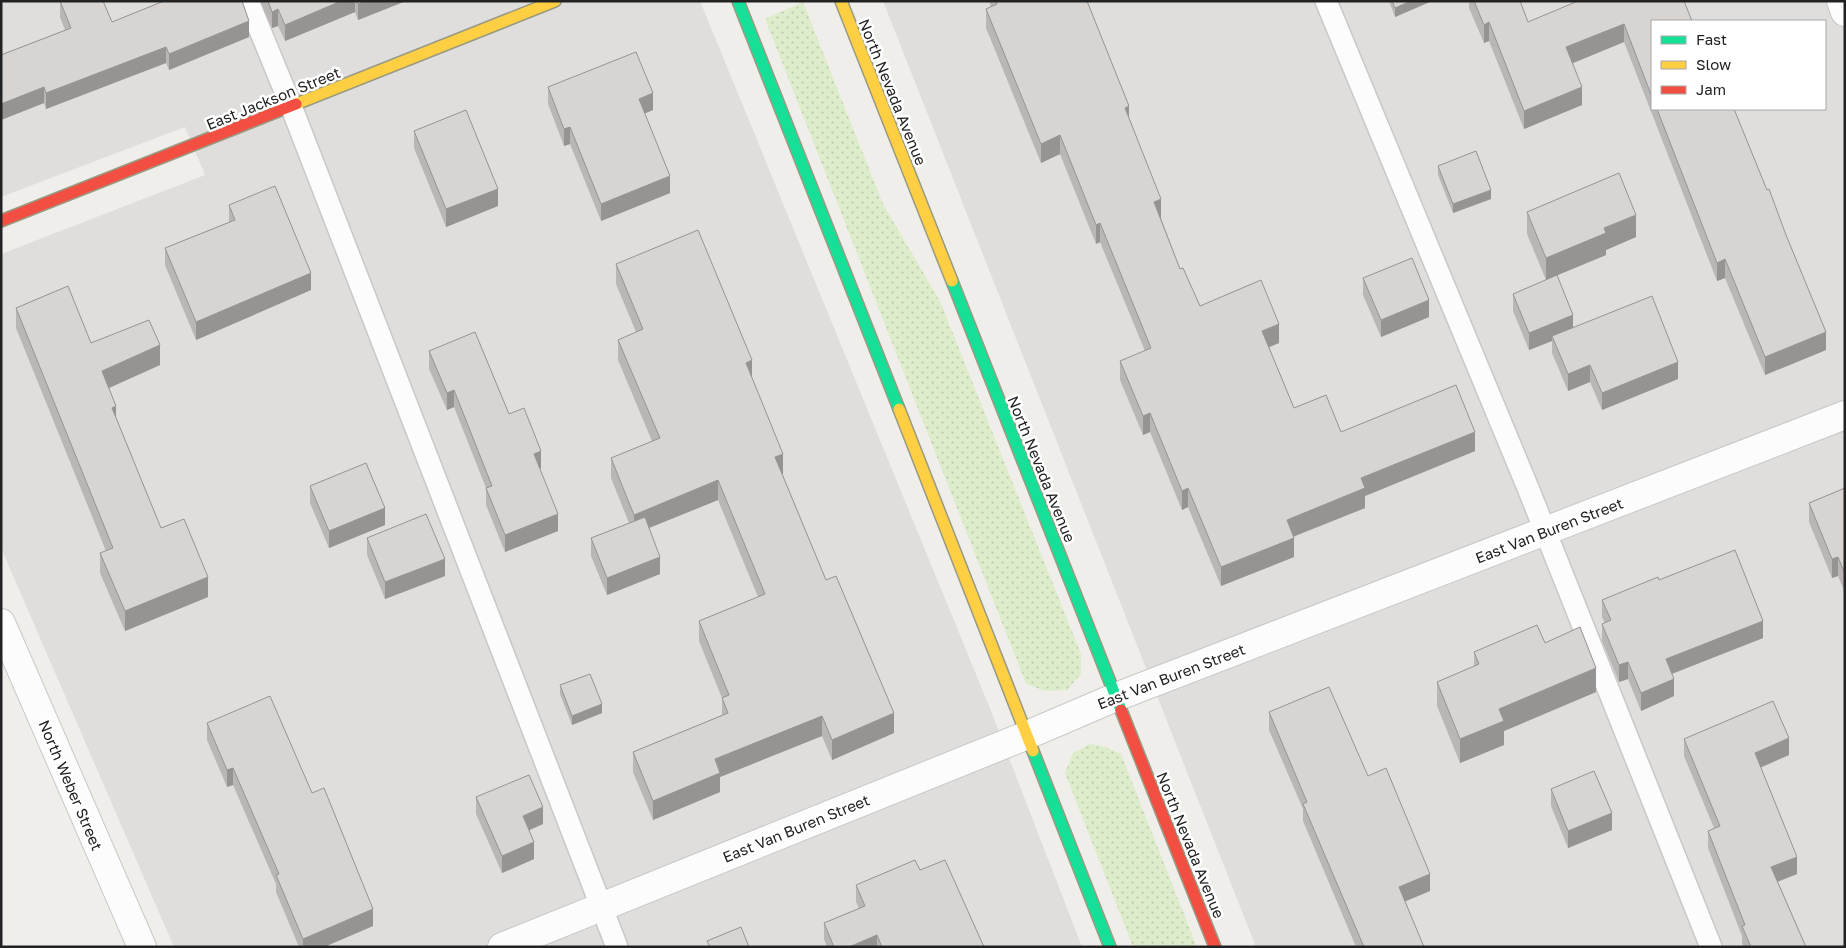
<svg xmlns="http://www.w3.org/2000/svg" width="1846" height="948" viewBox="0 0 1846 948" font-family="'Golos Text',sans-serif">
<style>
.residential{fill:#dfdedc;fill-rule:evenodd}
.grass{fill:url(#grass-dots)}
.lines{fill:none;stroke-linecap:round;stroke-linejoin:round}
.lane-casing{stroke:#c9c8c7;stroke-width:24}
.street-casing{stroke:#c9c8c7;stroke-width:30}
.fast-casing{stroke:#999a82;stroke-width:14}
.slow-casing{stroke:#999a82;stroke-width:14}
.jam-casing{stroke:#999a82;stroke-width:14}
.lane{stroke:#fdfcfc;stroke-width:21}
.street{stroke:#fdfcfc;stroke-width:28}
.fast{stroke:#16e098;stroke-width:11}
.slow{stroke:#ffcf43;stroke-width:11}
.jam{stroke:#f24e42;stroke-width:11}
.wall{fill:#b9b6b5}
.shaded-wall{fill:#969493}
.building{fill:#d7d4d2;stroke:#969493}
.labels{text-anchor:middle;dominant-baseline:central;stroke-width:5;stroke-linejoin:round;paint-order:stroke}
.street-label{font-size:15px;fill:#222;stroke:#fff}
</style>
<defs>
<pattern id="grass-dots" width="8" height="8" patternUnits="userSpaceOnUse" patternTransform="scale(1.25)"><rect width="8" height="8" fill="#ddeccb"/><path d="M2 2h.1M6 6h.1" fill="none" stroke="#bdcaae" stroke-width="1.8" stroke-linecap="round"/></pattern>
</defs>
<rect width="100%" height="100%" fill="#f0eeeb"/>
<!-- residential -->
<path class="residential" d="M 1,1 L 700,1 L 989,706 L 1082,947 L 174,947 L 1,548 L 1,254 L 205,175 L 185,127 L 1,197 Z
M 883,1 L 1845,1 L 1845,947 L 1256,947 ZM 1652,21 L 1825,21 L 1825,109 L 1652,109 Z"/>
<!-- grass -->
<path class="grass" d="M 803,2 L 883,204 L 940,301 L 1081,654 L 1081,674 L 1067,690 L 1045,691 L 1026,684 L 765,19 Z
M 1090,744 L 1103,746 L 1121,754 L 1197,947 L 1133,947 L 1065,773 L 1073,753 Z"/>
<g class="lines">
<!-- lane casing -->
<g class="lane-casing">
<path id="lane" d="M 248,1 L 291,106 L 617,947
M 1326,1 L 1528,488 L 1711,947"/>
</g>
<!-- street casing -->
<g class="street-casing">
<path id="street" d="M 1841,1 L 1845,12
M 1,623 L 142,947
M 502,947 L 1025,736 L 1116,697 L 1845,415"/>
</g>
<!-- fast casing -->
<g class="fast-casing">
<path id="fast" d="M 738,1 L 899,409
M 952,281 L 1121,710
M 1033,751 L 1110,947"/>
</g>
<!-- slow casing -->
<g class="slow-casing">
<path id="slow" d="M 841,1 L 952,281
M 296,104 L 555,1
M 899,409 L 1033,751"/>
</g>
<!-- jam casing -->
<g class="jam-casing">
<path id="jam" d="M 1,221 L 296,104
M 1121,710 L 1215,947"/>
</g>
<!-- lane -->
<use href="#lane" class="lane"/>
<!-- street -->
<use href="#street" class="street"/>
<!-- fast -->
<use href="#fast" class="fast"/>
<!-- slow -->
<use href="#slow" class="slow"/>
<!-- jam -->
<use href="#jam" class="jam"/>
</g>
<!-- wall -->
<path class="wall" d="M 60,1 L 112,22 L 249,37 L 169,70 L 166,63 L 46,109 L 44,103 L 1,120 L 1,55 L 65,30 L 60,17 Z
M 260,1 L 406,1 L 358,20 L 355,12 L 285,41 L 278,26 L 272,28 Z
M 989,1 L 1087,1 L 1129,120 L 1161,218 L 1180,269 L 1200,306 L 1279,343 L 1269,347 L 1294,408 L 1341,432 L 1475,451 L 1365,496 L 1365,508 L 1293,537 L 1294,557 L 1221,586 L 1188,507 L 1182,510 L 1150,432 L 1143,435 L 1120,380 L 1120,361 L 1145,351 L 1100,242 L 1096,244 L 1060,154 L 1041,163 L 986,28 L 986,9 L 991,7 Z
M 1389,1 L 1432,1 L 1395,17 Z
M 1469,1 L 1520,1 L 1528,22 L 1652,21 L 1652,109 L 1734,109 L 1826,350 L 1765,375 L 1725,278 L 1717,281 L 1624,42 L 1572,63 L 1582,105 L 1524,129 L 1489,41 L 1484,43 L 1469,8 Z
M 548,87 L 653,110 L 644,113 L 670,193 L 601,221 L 570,144 L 564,146 L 548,104 Z
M 414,131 L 498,206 L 446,227 L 414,148 Z
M 1438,166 L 1491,199 L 1453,213 L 1438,175 Z
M 229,205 L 311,290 L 196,340 L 165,265 L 165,248 L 229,222 Z
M 1527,212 L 1636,237 L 1606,250 L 1606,255 L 1557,275 L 1573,328 L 1678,379 L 1602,410 L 1590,382 L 1568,391 L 1552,353 L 1552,341 L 1529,350 L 1513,311 L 1513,294 L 1546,280 L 1527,234 Z
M 616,264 L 752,377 L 783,474 L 782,474 L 826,580 L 894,733 L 832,760 L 822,736 L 720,777 L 720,792 L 653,820 L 633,772 L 633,752 L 722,715 L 722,698 L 699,641 L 699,621 L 758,597 L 718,500 L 649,528 L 660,574 L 607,595 L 591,556 L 591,538 L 629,523 L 611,478 L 611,458 L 652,441 L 618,360 L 618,340 L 636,332 L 616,284 Z
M 1363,278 L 1429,317 L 1381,337 L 1363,295 Z
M 16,308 L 91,343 L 160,365 L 109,388 L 116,418 L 161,528 L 208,597 L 125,631 L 100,573 L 100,553 L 106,551 L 16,328 Z
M 429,351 L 509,414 L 541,468 L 540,469 L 558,531 L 505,552 L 486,505 L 486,488 L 454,407 L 447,410 L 429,369 Z
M 310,486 L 385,525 L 329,548 L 310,503 Z
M 1845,488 L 1845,593 L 1838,576 L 1832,578 L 1809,522 L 1809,503 Z
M 367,538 L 445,576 L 385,599 L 367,555 Z
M 1659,580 L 1763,638 L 1672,674 L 1674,696 L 1641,711 L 1628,679 L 1619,682 L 1602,641 L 1602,624 L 1605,623 L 1602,617 L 1602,600 Z
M 1545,643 L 1596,692 L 1504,731 L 1504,745 L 1460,763 L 1437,706 L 1437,682 L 1474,667 L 1474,652 Z
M 560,685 L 602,713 L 572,725 L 560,694 Z
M 1269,712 L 1368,776 L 1430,891 L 1405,901 L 1424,947 L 1356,947 L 1303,821 L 1303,809 L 1269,730 Z
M 207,723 L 312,793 L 373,926 L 324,947 L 299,947 L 276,892 L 276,884 L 233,785 L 227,787 L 207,740 Z
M 1684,739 L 1789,755 L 1761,767 L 1797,874 L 1778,882 L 1806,947 L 1744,947 L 1742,943 L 1742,936 L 1708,848 L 1708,831 L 1714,828 L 1684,756 Z
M 1551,789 L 1612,830 L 1568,848 L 1551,806 Z
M 476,797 L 543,824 L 529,830 L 534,859 L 502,873 L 476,814 Z
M 920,870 L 984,947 L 827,947 L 824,939 L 824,923 L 859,908 L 856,902 L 856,885 Z"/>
<!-- shaded-wall -->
<path class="shaded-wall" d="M 341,1 L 355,1 L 355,12 L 285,41 L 285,25 Z
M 365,1 L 406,1 L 358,20 L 358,4 Z
M 1411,1 L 1432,1 L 1395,17 L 1395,8 Z
M 278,9 L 278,26 L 272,28 L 272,12 Z
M 249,21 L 249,37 L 169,70 L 169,54 Z
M 1489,22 L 1489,41 L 1484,43 L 1484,25 Z
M 1624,24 L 1624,42 L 1566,66 L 1566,47 Z
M 166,47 L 166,63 L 46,109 L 46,93 Z
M 44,87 L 44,103 L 1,120 L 1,104 Z
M 1582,87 L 1582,105 L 1524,129 L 1524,111 Z
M 653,93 L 653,110 L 639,116 L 639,99 Z
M 1129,106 L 1129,125 L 1125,108 Z
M 570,127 L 570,144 L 564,146 L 564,129 Z
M 1060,135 L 1060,154 L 1041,163 L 1041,144 Z
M 670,176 L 670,193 L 601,221 L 601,204 Z
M 498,189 L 498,206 L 446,227 L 446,209 Z
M 1491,190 L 1491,199 L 1453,213 L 1453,204 Z
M 1161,199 L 1161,218 L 1154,221 L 1154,202 Z
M 1636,215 L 1636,237 L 1606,250 L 1606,255 L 1546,280 L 1546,258 L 1604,228 Z
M 1100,223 L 1100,242 L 1096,244 L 1096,225 Z
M 1725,259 L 1725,278 L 1717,281 L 1717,263 Z
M 311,273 L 311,290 L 196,340 L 196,322 Z
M 1429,300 L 1429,317 L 1381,337 L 1381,320 Z
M 1573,315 L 1573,332 L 1552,336 L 1552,341 L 1529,350 L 1529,333 Z
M 1279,324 L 1279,343 L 1262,350 L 1262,331 Z
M 1826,332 L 1826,350 L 1765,375 L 1765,357 Z
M 160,345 L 160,365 L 102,391 L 102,371 Z
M 752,360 L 752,380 L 746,363 Z
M 1678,362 L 1678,379 L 1602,410 L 1602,393 Z
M 1590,365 L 1590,382 L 1568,391 L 1568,374 Z
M 454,390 L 454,407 L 447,410 L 447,393 Z
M 116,406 L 116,426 L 112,408 Z
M 1150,413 L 1150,432 L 1143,435 L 1143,416 Z
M 1475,432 L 1475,451 L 1365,496 L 1365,508 L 1287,539 L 1287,520 L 1361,478 Z
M 541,451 L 541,468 L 534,471 L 534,454 Z
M 783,454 L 783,474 L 775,477 L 775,457 Z
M 718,480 L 718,500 L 634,534 L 634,515 Z
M 1188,488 L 1188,507 L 1182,510 L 1182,491 Z
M 385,508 L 385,525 L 329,548 L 329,531 Z
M 558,514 L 558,531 L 505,552 L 505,535 Z
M 1294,538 L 1294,557 L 1221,586 L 1221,567 Z
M 660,557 L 660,574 L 607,595 L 607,578 Z
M 1838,557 L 1838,576 L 1832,578 L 1832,559 Z
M 445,559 L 445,576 L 385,599 L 385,582 Z
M 208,577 L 208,597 L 125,631 L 125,611 Z
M 1763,621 L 1763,638 L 1666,676 L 1666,659 Z
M 1628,662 L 1628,679 L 1619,682 L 1619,665 Z
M 1596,668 L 1596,692 L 1504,731 L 1504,745 L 1460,763 L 1460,739 L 1499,709 Z
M 1674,679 L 1674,696 L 1641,711 L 1641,693 Z
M 602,704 L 602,713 L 572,725 L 572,716 Z
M 894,713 L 894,733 L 832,760 L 832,740 Z
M 822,716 L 822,736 L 720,777 L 720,792 L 653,820 L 653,801 L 715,759 Z
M 1789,738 L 1789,755 L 1755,770 L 1755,753 Z
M 233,768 L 233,785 L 227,787 L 227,770 Z
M 543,807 L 543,824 L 523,833 L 523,816 Z
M 1612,813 L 1612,830 L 1568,848 L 1568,831 Z
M 534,842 L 534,859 L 502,873 L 502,856 Z
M 1797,857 L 1797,874 L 1771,884 L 1771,867 Z
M 1430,874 L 1430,891 L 1399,904 L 1399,887 Z
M 373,909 L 373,926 L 324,947 L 303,947 L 303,939 Z
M 877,935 L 877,947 L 849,947 Z"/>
<!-- building -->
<path class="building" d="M 60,1 L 103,1 L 112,22 L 164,1 L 242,1 L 249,21 L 169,54 L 166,47 L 46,93 L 44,87 L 1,104 L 1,55 L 71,28 Z
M 268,1 L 341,1 L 285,25 L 278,9 L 272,12 Z
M 357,1 L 365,1 L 358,4 Z
M 996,1 L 1087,1 L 1129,106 L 1125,108 L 1161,199 L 1154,202 L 1180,269 L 1183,268 L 1200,306 L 1261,280 L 1279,324 L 1262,331 L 1294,408 L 1326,395 L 1341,432 L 1456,385 L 1475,432 L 1361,478 L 1365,488 L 1287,520 L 1294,538 L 1221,567 L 1188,488 L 1182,491 L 1150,413 L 1143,416 L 1120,361 L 1151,348 L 1100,223 L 1096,225 L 1060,135 L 1041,144 L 986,9 L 997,4 Z
M 1392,1 L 1411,1 L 1395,8 Z
M 1474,1 L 1520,1 L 1528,22 L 1578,1 L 1684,1 L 1692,21 L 1652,21 L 1652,97 L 1624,24 L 1566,47 L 1582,87 L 1524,111 L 1489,22 L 1484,25 Z
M 636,52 L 653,93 L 639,99 L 670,176 L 601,204 L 570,127 L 564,129 L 548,87 Z
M 1657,109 L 1734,109 L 1767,190 L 1769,189 L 1786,235 L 1826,332 L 1765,357 L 1725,259 L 1717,263 Z
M 466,110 L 498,189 L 446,209 L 414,131 Z
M 1476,151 L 1491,190 L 1453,204 L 1438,166 Z
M 1619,173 L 1636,215 L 1604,228 L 1606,233 L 1546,258 L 1527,212 Z
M 275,186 L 311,273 L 196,322 L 165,248 L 235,220 L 229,205 Z
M 698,230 L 752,360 L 746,363 L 783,454 L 775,457 L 826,580 L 836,576 L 894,713 L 832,740 L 822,716 L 715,759 L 720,773 L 653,801 L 633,752 L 728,713 L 722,698 L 729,695 L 699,621 L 765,594 L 718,480 L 634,515 L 611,458 L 660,438 L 618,340 L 643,329 L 616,264 Z
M 1412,258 L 1429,300 L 1381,320 L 1363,278 Z
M 1557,275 L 1573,315 L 1529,333 L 1513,294 Z
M 68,286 L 91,343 L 149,320 L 160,345 L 102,371 L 116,406 L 112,408 L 161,528 L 184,519 L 208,577 L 125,611 L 100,553 L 113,548 L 16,308 Z
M 1652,296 L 1678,362 L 1602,393 L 1590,365 L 1568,374 L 1552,336 Z
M 475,332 L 509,414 L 524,408 L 541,451 L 534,454 L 558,514 L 505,535 L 486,488 L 492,486 L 454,390 L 447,393 L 429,351 Z
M 366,463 L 385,508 L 329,531 L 310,486 Z
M 1845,488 L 1845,574 L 1838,557 L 1832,559 L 1809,503 Z
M 426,514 L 445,559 L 385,582 L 367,538 Z
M 645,517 L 660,557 L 607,578 L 591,538 Z
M 1735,550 L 1763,621 L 1666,659 L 1674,679 L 1641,693 L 1628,662 L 1619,665 L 1602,624 L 1611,620 L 1602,600 L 1658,577 L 1659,580 Z
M 1537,625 L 1545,643 L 1580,627 L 1596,668 L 1499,709 L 1504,721 L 1460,739 L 1437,682 L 1479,664 L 1474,652 Z
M 590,674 L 602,704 L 572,716 L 560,685 Z
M 1329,687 L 1368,776 L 1386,768 L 1430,874 L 1399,887 L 1424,947 L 1364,947 L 1303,804 L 1307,802 L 1269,712 Z
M 270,696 L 312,793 L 324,788 L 373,909 L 303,939 L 276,875 L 279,874 L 233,768 L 227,770 L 207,723 Z
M 1773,701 L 1789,738 L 1755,753 L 1797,857 L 1771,867 L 1806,947 L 1751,947 L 1742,926 L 1745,925 L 1708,831 L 1720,826 L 1684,739 Z
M 1594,771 L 1612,813 L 1568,831 L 1551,789 Z
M 529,775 L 543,807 L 523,816 L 534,842 L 502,856 L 476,797 Z
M 915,860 L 920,870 L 945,860 L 984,947 L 882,947 L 877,935 L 849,947 L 834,947 L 824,923 L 865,906 L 856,885 Z
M 741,927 L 749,947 L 710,947 L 707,941 Z"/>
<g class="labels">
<!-- street labels -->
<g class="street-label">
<text transform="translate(893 92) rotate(68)">North Nevada Avenue</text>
<text transform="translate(273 98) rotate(-22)">East Jackson Street</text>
<text transform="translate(1042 469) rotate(68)">North Nevada Avenue</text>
<text transform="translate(1549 530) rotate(-21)">East Van Buren Street</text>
<text transform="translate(1171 676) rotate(-21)">East Van Buren Street</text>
<text transform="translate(71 785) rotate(67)">North Weber Street</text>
<text transform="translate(796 828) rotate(-22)">East Van Buren Street</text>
<text transform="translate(1191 845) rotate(68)">North Nevada Avenue</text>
</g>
</g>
<!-- border -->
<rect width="1846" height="948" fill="none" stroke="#222222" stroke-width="5"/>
<!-- legend -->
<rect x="1651" y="20" width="175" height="90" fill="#ffffff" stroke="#a7a7a7"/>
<rect x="1661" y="36" width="25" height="8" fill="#16e098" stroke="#a7a7a7"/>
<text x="1696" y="45" font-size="15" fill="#222222">Fast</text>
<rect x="1661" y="61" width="25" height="8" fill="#ffcf43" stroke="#a7a7a7"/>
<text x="1696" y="70" font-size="15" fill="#222222">Slow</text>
<rect x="1661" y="86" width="25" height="8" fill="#f24e42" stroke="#a7a7a7"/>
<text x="1696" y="95" font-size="15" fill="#222222">Jam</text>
</svg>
